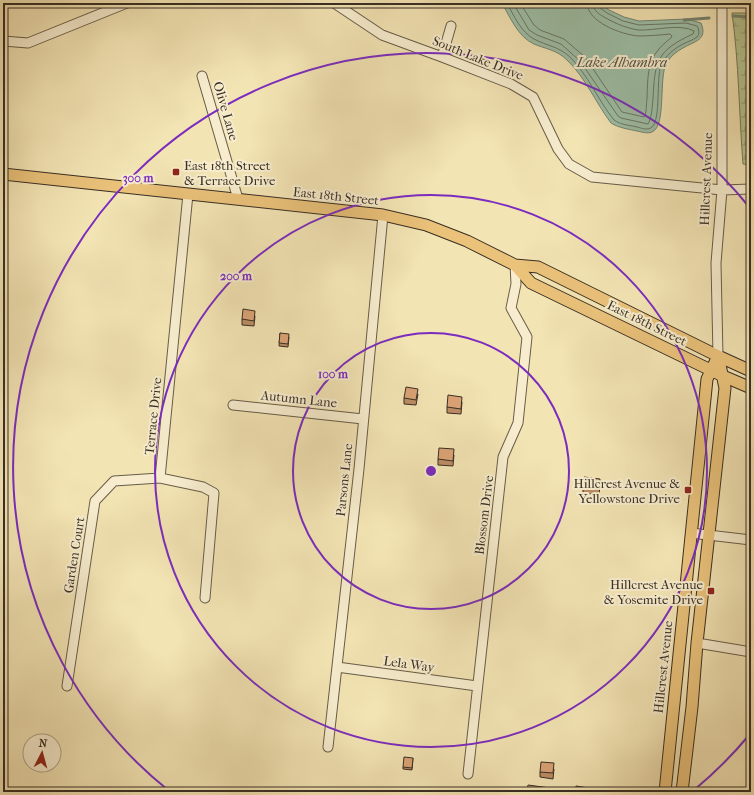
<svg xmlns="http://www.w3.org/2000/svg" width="754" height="795" viewBox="0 0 754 795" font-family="'IM FELL French Canon',serif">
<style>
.wetland{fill:url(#wetland-marsh);stroke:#787a5a}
.water{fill:#9dbfa7;stroke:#758573}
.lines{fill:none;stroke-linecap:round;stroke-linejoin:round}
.shore{stroke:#6a7666;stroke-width:1}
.stream{stroke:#758573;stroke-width:3}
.minor-casing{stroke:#675c48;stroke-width:11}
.major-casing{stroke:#382e24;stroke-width:13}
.minor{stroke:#f7edce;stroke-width:9}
.major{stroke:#eac27a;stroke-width:11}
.wall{fill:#bd8d65;stroke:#382e24}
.building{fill:#dca476;stroke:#382e24}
.ring{fill:none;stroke:#7b2cbf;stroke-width:2}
.poi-dot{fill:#8f2418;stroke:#f7edce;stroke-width:1.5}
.labels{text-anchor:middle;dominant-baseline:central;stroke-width:4;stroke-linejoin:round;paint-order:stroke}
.street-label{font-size:13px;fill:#382e24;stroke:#f7edce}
.poi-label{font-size:13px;fill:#382e24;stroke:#f7edce;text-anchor:end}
.water-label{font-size:14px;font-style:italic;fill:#515245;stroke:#f7edce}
.centre{fill:#7b2cbf;stroke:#f7edce;stroke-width:2}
.ring-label{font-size:12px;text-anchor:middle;font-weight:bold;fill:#7b2cbf;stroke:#f7edce;stroke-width:4;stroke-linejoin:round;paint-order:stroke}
</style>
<defs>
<pattern id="wetland-marsh" width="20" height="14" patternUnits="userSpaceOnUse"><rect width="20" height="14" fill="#b7c590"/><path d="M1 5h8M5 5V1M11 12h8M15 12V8" fill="none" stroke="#96a075"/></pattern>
</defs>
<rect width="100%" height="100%" fill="#f3e4b4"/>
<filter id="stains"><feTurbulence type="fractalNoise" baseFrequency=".005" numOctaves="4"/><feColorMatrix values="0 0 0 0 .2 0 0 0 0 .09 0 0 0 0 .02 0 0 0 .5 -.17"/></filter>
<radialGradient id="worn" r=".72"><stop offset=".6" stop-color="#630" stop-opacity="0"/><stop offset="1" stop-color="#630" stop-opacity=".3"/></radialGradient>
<!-- wetland -->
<path class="wetland" d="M 732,13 L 751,13 L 751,165 L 743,164 C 739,114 739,63 732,13 Z"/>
<!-- water -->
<path class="water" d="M 502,3 L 599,3 L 609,10 L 624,17 L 639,21 L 687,19 L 701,23 C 708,40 695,41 683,48 C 677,51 671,56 667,62 C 658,76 667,126 652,132 C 648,134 642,132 637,131 C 628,129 619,128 611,123 C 596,103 585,77 567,60 C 557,50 546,49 534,44 C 518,37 510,17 502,3 Z"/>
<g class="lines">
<!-- shore -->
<path class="shore" d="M 507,3 C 514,16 521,32 534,39 C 547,46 558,46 570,57 C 588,75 598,100 614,120 C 621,125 629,125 637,127 C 641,128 648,131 652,127 C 661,119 656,79 661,65 C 665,56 675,48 683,44 C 687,42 693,40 697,37 C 700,34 699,29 697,26 L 686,23 L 639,25 L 623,21 L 607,13 L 599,7 L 598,3
M 513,3 L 529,30 L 537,35 L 561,44 L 580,61 L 618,116 L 621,118 L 648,124 C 652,117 652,107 653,99 C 655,61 656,51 693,34 L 694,31 C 680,23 654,31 638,30 C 627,28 616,24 606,18 C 600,15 593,11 593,3
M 520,3 L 534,25 L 540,30 L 564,39 L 585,57 L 622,112 L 644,117 C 647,112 646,105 647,99 C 648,70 647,56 671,38 L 672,36 L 670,34 C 660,35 649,36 639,36 C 622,35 587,22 587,3"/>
<!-- stream -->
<path class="stream" d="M 733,16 L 751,17
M 684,20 L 709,18"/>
<!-- minor casing -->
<g class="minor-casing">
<path id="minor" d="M 334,3 L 382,35 L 442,57 L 511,84 L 533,97 L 558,149 L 569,164 L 592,177 L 722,190 L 751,189
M 3,41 L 28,43 L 127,3
M 442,57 L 451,26
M 202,76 L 238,199
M 188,194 L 160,478 L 203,487 L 214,493 L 205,598
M 718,356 L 716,263 L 722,190 L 722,3
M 233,405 L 363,419
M 691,533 L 751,540
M 697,643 L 751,652
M 337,667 L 477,686
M 67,686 L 95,501 L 114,481 L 160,478
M 328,747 L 359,469 L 383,215
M 468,774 L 503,457 L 518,423 L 527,337 L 511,308 L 516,284 L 515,265"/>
</g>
<!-- major casing -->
<g class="major-casing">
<path id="major" d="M 3,174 L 383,215 L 426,225 L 467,241 L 515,265 L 538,267 L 718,356 L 751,371
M 515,265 L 531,283 L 723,376 L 751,388
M 665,792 L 707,379 L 718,356
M 682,792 L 692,707 L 697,643 L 725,388 L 718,356"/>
</g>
<!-- minor -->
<use href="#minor" class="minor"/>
<!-- major -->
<use href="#major" class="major"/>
</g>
<!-- wall -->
<path class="wall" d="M 255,316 L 254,326 L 242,325 L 242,319 Z
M 280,333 L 289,337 L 288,347 L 279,346 Z
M 418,394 L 416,405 L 404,404 L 404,398 Z
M 462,402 L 461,414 L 447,413 L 447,407 Z
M 454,455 L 453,466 L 438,465 L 438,459 Z
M 600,484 L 599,495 L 583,493 L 583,488 Z
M 413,758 L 412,770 L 403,769 L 403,767 Z
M 554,769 L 553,779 L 540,777 L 540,772 Z"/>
<!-- building -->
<path class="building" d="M 243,309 L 255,311 L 254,321 L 242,319 Z
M 280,333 L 289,334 L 288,344 L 279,343 Z
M 406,387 L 418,389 L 416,400 L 404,398 Z
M 448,395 L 462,397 L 461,409 L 447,407 Z
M 439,448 L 454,449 L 453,461 L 438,459 Z
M 584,477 L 600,479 L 599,489 L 583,488 Z
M 404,757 L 413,758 L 412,768 L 403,767 Z
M 541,762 L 554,763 L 553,773 L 540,772 Z
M 528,785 L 550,788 L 550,792 L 527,792 Z
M 576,786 L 589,788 L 589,792 L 575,792 Z"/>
<!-- distance rings -->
<g class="ring">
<circle cx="431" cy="471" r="138"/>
<circle cx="431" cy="471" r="276"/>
<path d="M750 734A414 414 0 0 1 694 790M168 790A414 414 0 1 1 750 208"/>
</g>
<!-- markers -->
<g class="poi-dot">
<rect x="172" y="168" width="8" height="8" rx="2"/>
<rect x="684" y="486" width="8" height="8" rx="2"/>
<rect x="707" y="587" width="8" height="8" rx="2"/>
</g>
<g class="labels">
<!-- street labels -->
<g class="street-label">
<text transform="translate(478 58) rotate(22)">South Lake Drive</text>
<text transform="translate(226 111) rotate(74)">Olive Lane</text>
<text transform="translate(706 179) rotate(-88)">Hillcrest Avenue</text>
<text transform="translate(336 196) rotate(6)">East 18th Street</text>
<text transform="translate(647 323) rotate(26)">East 18th Street</text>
<text transform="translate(299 399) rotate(6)">Autumn Lane</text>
<text transform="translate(153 416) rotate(-84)">Terrace Drive</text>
<text transform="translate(344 480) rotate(-84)">Parsons Lane</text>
<text transform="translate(484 515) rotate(-83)">Blossom Drive</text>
<text transform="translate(74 555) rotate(-81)">Garden Court</text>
<text transform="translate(409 664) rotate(8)">Lela Way</text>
<text transform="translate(663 667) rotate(-84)">Hillcrest Avenue</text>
</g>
<!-- poi labels -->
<g class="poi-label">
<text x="184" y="165" text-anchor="start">East 18th Street<tspan x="184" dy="15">&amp; Terrace Drive</tspan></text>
<text x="680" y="483">Hillcrest Avenue &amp;<tspan x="680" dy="15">Yellowstone Drive</tspan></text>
<text x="703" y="584">Hillcrest Avenue<tspan x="703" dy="15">&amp; Yosemite Drive</tspan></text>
</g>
<!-- water labels -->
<g class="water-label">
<text x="622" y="62">Lake Alhambra</text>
</g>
</g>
<circle cx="431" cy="471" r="6" class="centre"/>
<g class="ring-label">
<text x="138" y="182">300 m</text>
<text x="236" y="280">200 m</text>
<text x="333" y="378">100 m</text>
</g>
<!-- margin -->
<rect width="754" height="795" fill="none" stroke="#f3e4b4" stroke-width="16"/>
<rect x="4" y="4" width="746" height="787" fill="none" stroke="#382e24" stroke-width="2"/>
<rect x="8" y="8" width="738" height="779" fill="none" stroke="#382e24"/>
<!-- north arrow -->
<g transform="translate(42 753) rotate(6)"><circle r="19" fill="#f7edce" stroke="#aba18a"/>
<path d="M0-3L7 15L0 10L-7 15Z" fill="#8f2418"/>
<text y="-6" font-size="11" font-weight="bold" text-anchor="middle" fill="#382e24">N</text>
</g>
<rect width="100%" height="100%" filter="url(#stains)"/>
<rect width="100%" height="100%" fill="url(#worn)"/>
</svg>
